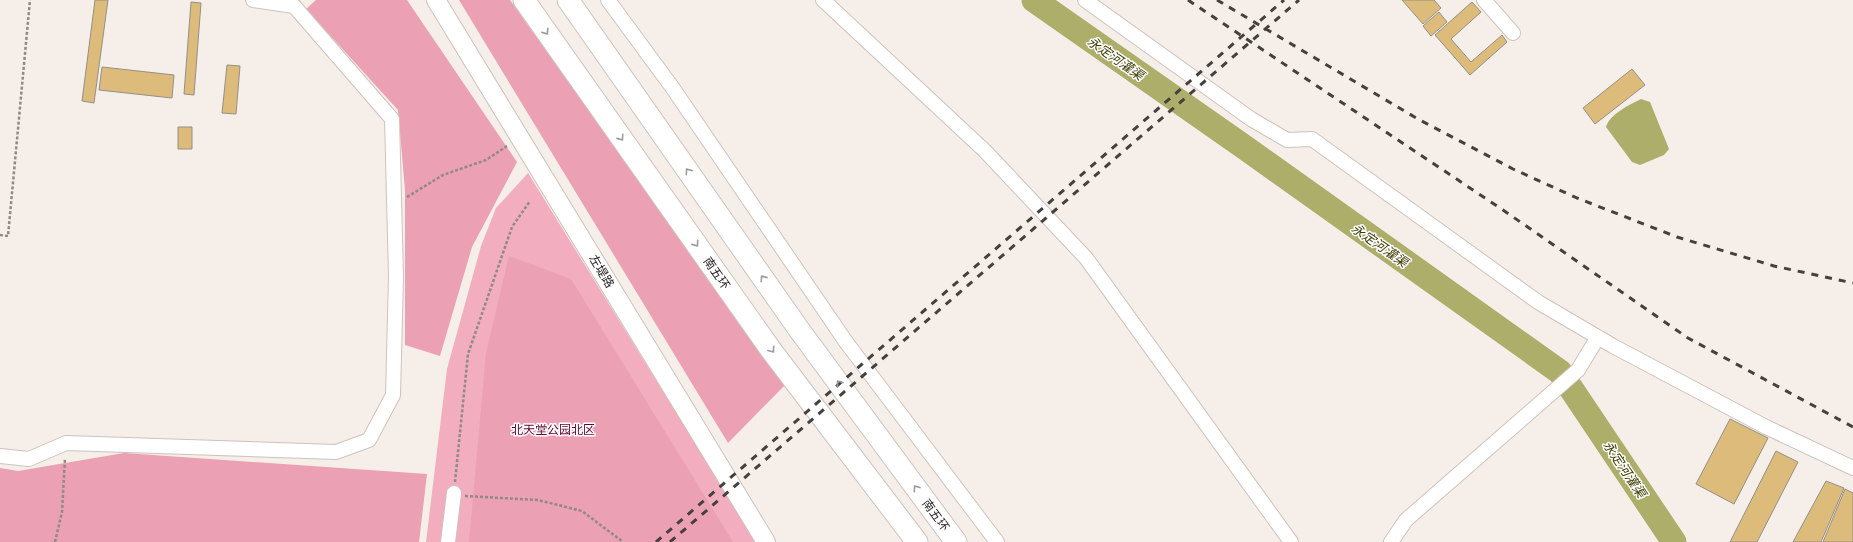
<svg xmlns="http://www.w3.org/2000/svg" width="1853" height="542" viewBox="0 0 1853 542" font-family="'Titillium Web','Noto Sans SC',sans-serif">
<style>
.green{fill:#f2adbe}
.forest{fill:#eba0b3}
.water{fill:#acae69}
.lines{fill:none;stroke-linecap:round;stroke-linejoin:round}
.river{stroke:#acae69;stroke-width:25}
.building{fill:#ddbc7b;stroke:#938f88}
.minor-casing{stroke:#ccc3be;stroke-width:16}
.major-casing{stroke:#ccc3be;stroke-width:20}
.highway-casing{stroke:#ccc3be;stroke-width:23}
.path{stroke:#8f8a86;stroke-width:2.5;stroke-dasharray:3 2;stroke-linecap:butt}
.minor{stroke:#fff;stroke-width:14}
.major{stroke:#fff;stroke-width:18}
.highway{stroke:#fff;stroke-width:21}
.rail{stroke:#44403e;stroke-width:3;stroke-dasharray:7 7;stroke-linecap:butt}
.oneway{stroke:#9c9b9a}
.labels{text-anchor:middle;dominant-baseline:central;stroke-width:3;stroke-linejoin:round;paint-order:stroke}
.street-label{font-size:12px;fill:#23201e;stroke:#fff}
.park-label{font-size:12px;fill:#5f062c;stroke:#fff}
.water-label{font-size:13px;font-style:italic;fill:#3c3c03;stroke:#fff}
</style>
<rect width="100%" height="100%" fill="#f6eee8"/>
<!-- green -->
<path class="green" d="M 528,173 L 743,521 L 756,542 L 426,542 L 447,369 L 481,246 L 496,208 Z"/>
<!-- forest -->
<path class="forest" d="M 316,0 L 407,0 L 517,162 L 472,247 L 440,356 L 405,345 L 405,190 L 398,110 L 306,9 Z
M 459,0 L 510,0 L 785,385 L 728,443 Z
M 509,256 L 571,279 L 733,542 L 469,542 L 486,353 Z
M 124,453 L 427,474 L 419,542 L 0,542 L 0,468 L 18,471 Z"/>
<!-- water -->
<path class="water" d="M 1641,99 L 1650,102 L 1669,149 L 1664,155 L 1640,165 L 1632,162 L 1606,127 C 1610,114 1629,105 1641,99 Z"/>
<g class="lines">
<!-- river -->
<path class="river" d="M 1034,0 L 1247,149 L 1560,372 L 1674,542"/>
</g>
<!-- building -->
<path class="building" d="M 95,0 L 108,0 L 94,103 L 82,101 Z
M 1402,0 L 1434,0 L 1441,8 L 1423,24 Z
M 191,2 L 201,3 L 194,95 L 184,94 Z
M 1472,2 L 1481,12 L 1451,39 L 1471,62 L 1502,35 L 1507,42 L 1470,75 L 1435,35 Z
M 1439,12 L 1447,22 L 1431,36 L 1423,26 Z
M 227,65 L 240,66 L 236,114 L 222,113 Z
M 102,67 L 174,75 L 172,98 L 99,90 Z
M 1632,69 L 1645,85 L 1595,124 L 1583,108 Z
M 178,127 L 192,127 L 192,149 L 178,149 Z
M 1730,419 L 1768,438 L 1734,504 L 1696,484 Z
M 1776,451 L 1798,462 L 1757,542 L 1730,542 Z
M 1826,481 L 1844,488 L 1821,542 L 1793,542 Z
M 1845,489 L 1853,493 L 1853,542 L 1823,542 Z"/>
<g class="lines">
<!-- minor casing -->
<g class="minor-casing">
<path id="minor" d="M 608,0 L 672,87 L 846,342 L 997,542
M 823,0 L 985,151 L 1086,258 L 1291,542
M 1085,0 L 1251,119 L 1287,140 L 1312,139 L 1538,302 L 1613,346 L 1766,427 L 1853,468
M 1484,0 L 1513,33
M 0,456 L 29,459 L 66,443 L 336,452 L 369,440 L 393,395 L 396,277 L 392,119 L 294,6 L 253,0
M 448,542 L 454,493
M 1391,542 L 1406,520 L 1578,370 L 1598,337"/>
</g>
<!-- major casing -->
<g class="major-casing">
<path id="major" d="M 436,0 L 766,542"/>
</g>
<!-- highway casing -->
<g class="highway-casing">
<path id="highway" d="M 524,0 L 771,350 L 917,542
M 568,0 L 800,331 L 956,542"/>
</g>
<!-- path -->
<path class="path" d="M 407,197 L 443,175 L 486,160 L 507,146
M 0,235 L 8,236 L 30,0
M 455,482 L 468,354 L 512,227 L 530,201
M 465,496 L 538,500 L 582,511 L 623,542
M 55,542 L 62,512 L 65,458"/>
<!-- minor -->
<use href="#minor" class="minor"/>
<!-- major -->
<use href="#major" class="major"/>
<!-- highway -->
<use href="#highway" class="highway"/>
<!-- rail -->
<path class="rail" d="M 1188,0 L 1503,210 L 1688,338 L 1853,427
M 1217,0 L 1418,119 L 1513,169 L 1577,198 L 1677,237 L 1774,266 L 1853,283
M 656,542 L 1284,0
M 670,542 L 1299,0"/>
</g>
<!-- one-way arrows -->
<defs><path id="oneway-chevron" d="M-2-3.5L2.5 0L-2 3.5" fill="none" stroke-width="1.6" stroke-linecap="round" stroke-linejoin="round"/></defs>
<g class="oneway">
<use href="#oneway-chevron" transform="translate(546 32) rotate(55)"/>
<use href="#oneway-chevron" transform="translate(621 138) rotate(55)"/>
<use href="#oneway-chevron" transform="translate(688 171) rotate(-125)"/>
<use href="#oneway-chevron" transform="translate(696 244) rotate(55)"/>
<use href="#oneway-chevron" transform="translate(763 278) rotate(-125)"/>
<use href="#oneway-chevron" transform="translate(772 350) rotate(54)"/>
<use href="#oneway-chevron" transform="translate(839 383) rotate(-126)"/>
<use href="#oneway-chevron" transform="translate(916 488) rotate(-126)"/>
</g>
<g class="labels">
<!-- street labels -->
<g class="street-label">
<text transform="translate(602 271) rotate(59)">左堤路</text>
<text transform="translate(717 273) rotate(55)">南五环</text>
<text transform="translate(936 515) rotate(54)">南五环</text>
</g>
<!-- park labels -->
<g class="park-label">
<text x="553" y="429">北天堂公园北区</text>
</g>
<!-- water labels -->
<g class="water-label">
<text transform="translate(1116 58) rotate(35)">永定河灌渠</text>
<text transform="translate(1380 245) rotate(35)">永定河灌渠</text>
<text transform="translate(1625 469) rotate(56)">永定河灌渠</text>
</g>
</g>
</svg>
